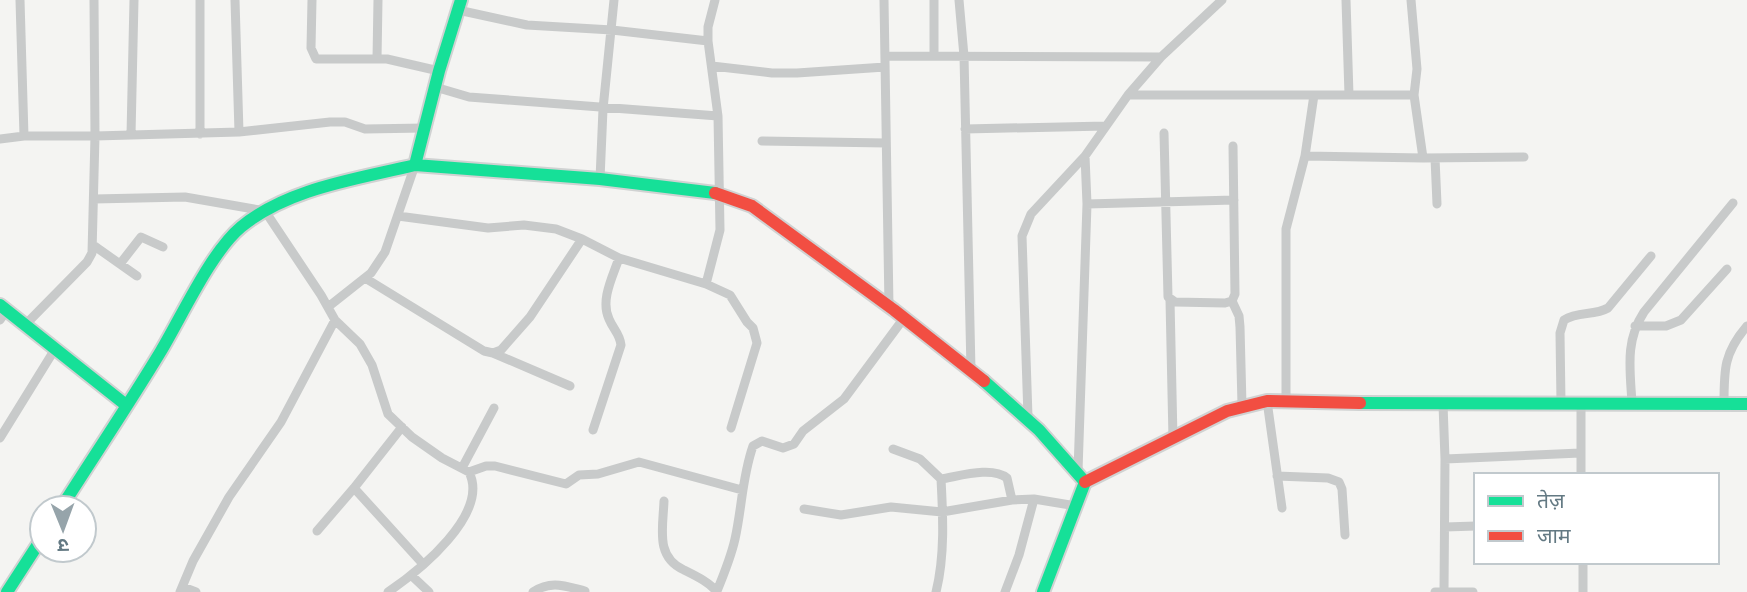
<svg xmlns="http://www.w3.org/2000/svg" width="1747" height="592" viewBox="0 0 1747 592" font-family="'Golos Text','Noto Sans Devanagari',sans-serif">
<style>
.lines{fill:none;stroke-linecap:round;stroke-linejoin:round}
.fast-casing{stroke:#d0d2d2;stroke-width:16}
.jam-casing{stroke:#d0d2d2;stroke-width:16}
.street{stroke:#c8caca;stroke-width:9}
.fast{stroke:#16e098;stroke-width:12}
.jam{stroke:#f24e42;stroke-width:12}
</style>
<rect width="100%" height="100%" fill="#f4f4f2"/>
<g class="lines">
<!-- fast casing -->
<g class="fast-casing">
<path id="fast" d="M 461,0 L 439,71 L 415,165 L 600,179 L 715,193
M 0,305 L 126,405
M 984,381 L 1039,430 L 1085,482 L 1043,592
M 1360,403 L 1747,404
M 61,508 C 94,456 129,404 161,351 C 182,316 211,252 241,227 C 288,188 358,179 415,165
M 7,592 L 42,538"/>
</g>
<!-- jam casing -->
<g class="jam-casing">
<path id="jam" d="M 715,193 L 752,206 L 894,310 L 984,381
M 1085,482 L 1227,411 L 1267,401 L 1360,403"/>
</g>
<!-- street -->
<path class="street" d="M 20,0 L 24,136
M 235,0 L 239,132
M 312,0 L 311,48 L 316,59 L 387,59 L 439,71
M 884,0 L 889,307
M 934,0 L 934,56
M 959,0 L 964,56 L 971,370
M 1346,0 L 1349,95
M 1411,0 L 1417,69 L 1414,95 L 1423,158
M 458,10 L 527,25 L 612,30 L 708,41
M 885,56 L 1161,57
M 377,59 L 378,0
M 712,66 L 772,73 L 797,73 L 885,67
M 435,87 L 469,97 L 718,116
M 1128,95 L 1414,95
M 965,129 L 1106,126
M 1164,133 L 1168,297 L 1175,302 L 1225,303 L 1232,301 L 1235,294 L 1233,146
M 200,134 L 200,0
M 131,135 L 134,0
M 0,139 L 24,136 L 95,136 L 239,132 L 330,122 L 345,122 L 365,129 L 424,128
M 762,141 L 886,143
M 1305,156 L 1423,158 L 1524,157
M 1435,158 L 1437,204
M 600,179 L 603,109 L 614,0
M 94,199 L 185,197 L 265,211 L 321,295 L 335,320 L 360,344 L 372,365 L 388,414 L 412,437 L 442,458 L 469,472 L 486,466 L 495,466 L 566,484 L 579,475 L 598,474 L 639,462 L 742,490
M 1087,204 L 1234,200
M 398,216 L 488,228 L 524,225 L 556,229 L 582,239 L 619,258 L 706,284 L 730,295 L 747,322 L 753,328 L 757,343 L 731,428
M 93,245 L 137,276
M 120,264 L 141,237 L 163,247
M 365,278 L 484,351 L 493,353 L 501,350 L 530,317 L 582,239
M 706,284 L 720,230 L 718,116 L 708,41 L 708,27 L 715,0
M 1170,300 L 1173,439
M 1232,301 L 1239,316 L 1240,327 L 1242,405
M 328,307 L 371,273 L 385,252 L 415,165
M 0,320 L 7,310
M 26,324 L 87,262 L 92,253 L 95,136 L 94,0
M 1635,326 L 1666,326 L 1681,320 L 1727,269
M 493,353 L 570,386
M 1286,400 L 1286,229 L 1305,156 L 1314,95
M 1267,401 L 1282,508
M 1561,403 L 1560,333 L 1564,320 C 1578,311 1594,316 1608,308 L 1651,256
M 1632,403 C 1630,369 1625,341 1644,312 L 1733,203
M 1724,403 C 1724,369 1724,353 1747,326
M 1443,404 L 1445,459 L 1444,592
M 1028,417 L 1022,236 L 1031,214 L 1085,156 L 1128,95 L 1161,57 L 1222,0
M 593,430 L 621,345 C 620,334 613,329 609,319 C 600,300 613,276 619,258
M 0,438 L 55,349
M 893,449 L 920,459 L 941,479
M 1445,459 L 1580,453
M 462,468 L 494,408
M 1078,471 L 1087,204 L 1085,156
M 1581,475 L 1581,403
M 1277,476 L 1328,478 L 1339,482 L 1342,489 L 1345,535
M 354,488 L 423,564
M 664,501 C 663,528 655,557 684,570 C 696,576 709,582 717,592
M 804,509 L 841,515 L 891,507 L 942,512 L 1012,500 L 1034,499 L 1076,506
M 1445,527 L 1476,526
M 317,531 L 354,488 L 402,427
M 1583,562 L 1583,592
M 412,576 L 429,592
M 183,587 L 196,592
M 717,591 C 724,574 731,557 735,539 C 742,508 742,477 753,446 L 762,441 L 783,448 L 794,444 L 803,431 L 844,399 L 904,318
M 180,592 L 193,561 L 229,497 L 281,422 L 335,320
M 388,592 C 419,571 490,514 469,472
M 533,592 C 551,580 565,586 585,591
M 936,592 C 945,556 943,516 941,479 C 960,476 992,466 1007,478 L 1012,500
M 1005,592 L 1019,555 L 1034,499
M 1435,592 L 1473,592"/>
<!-- fast -->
<use href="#fast" class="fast"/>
<!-- jam -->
<use href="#jam" class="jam"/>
</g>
<!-- legend -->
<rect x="1474" y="473" width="245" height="91" fill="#ffffff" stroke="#c1c9cd" stroke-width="2"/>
<rect x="1488" y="496" width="35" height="10" fill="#16e098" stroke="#c1c9cd" stroke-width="2"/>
<text x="1537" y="508" font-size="21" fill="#637983">तेज़</text>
<rect x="1488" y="531" width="35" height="10" fill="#f24e42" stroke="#c1c9cd" stroke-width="2"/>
<text x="1537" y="543" font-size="21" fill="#637983">जाम</text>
<!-- north arrow -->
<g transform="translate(63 529) rotate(179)"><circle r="33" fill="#ffffff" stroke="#c1c9cd" stroke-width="2"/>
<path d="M0-5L12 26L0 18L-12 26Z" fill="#96a4aa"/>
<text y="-10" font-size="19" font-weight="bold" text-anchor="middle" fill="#637983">उ</text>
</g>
</svg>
